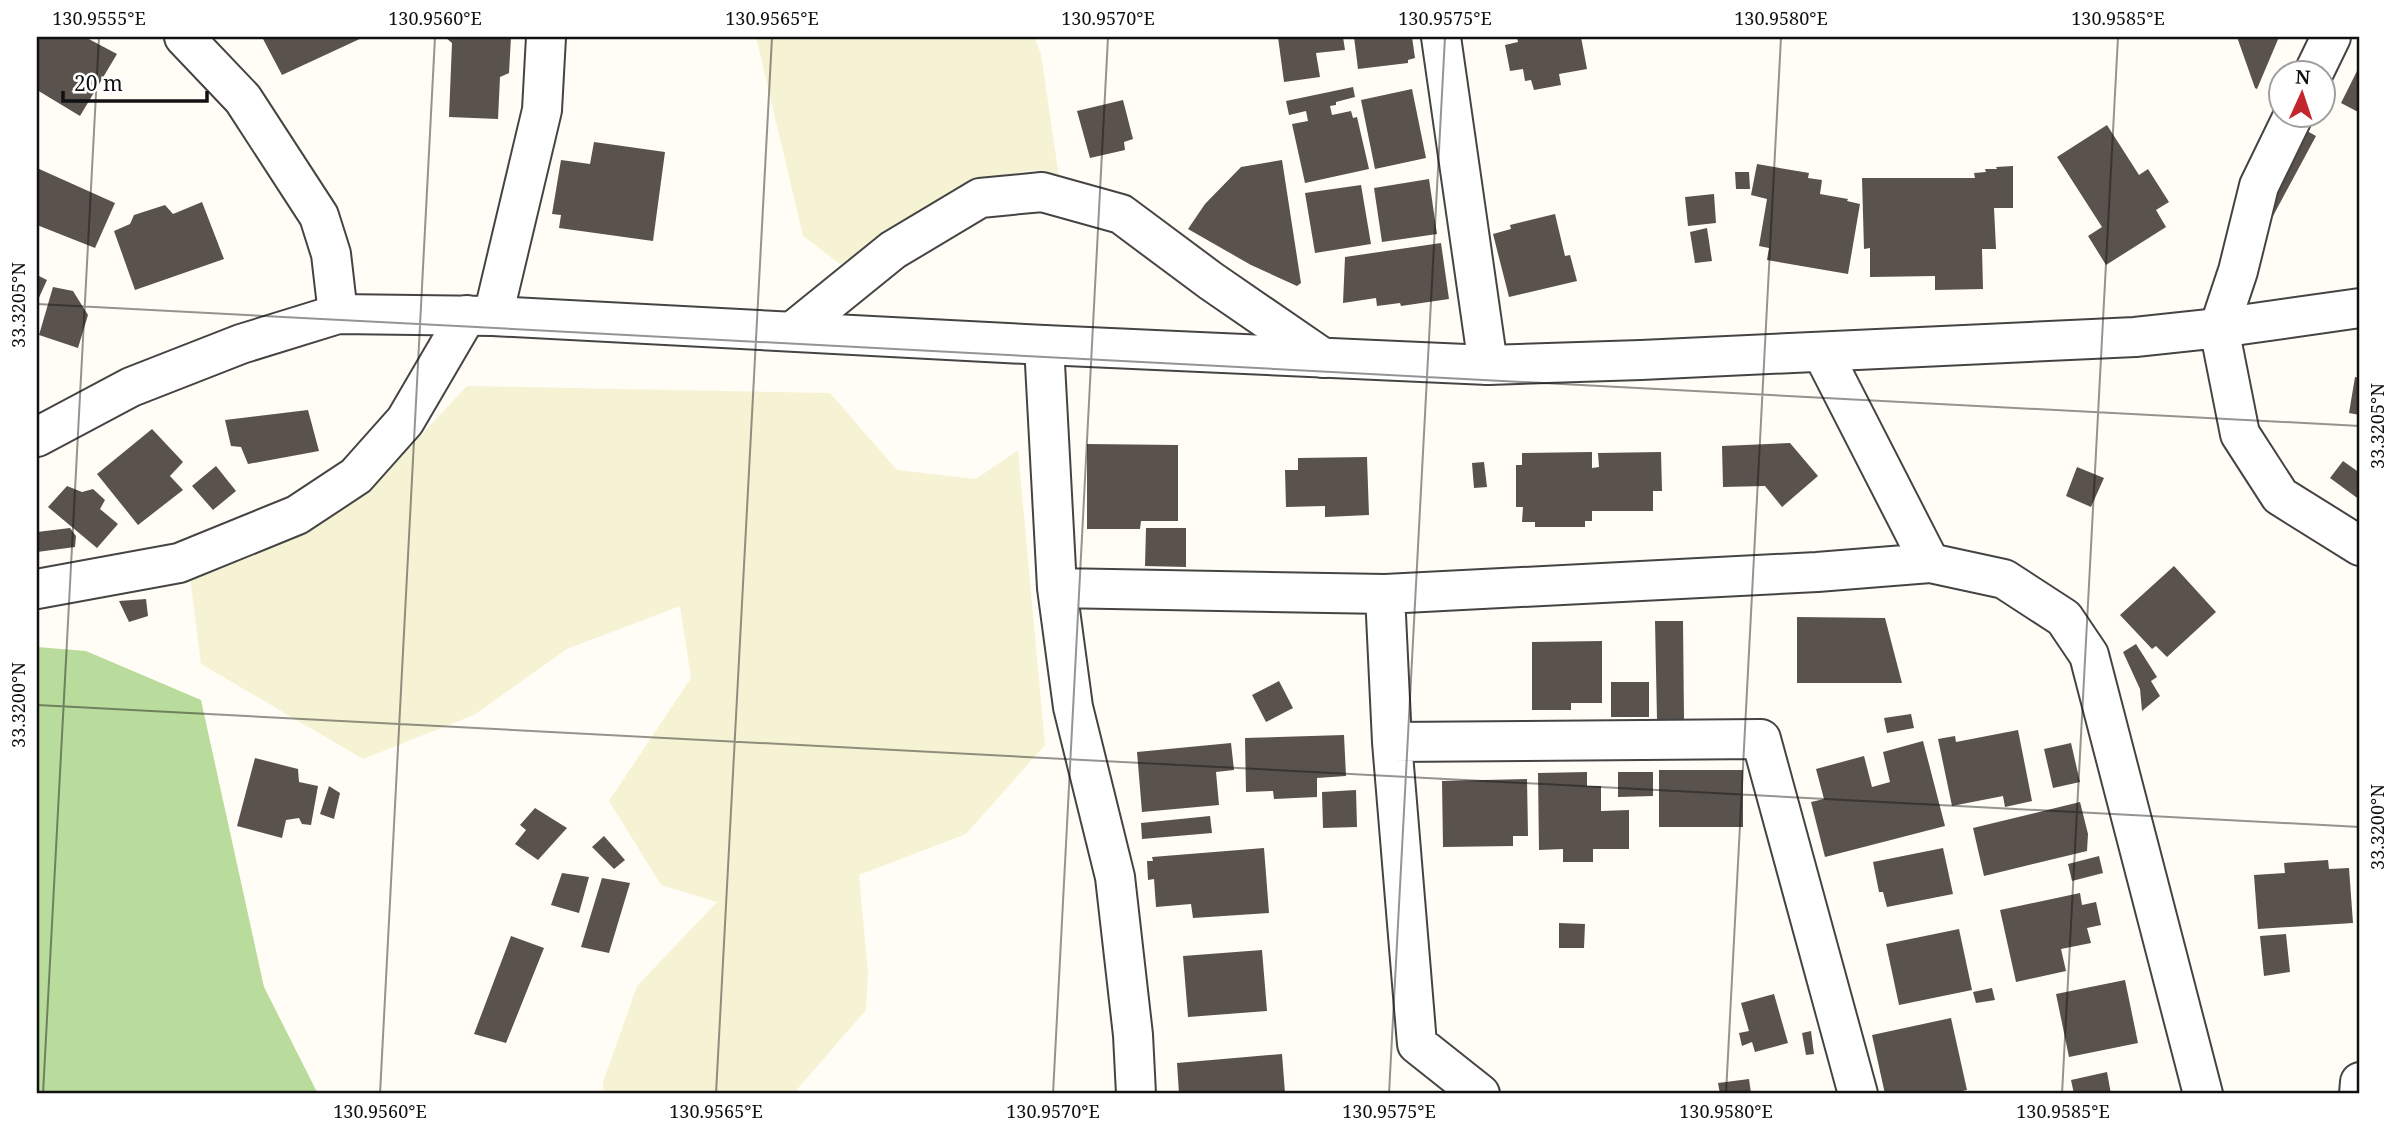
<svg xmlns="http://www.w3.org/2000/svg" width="2397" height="1131" viewBox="0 0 2397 1131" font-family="'Noto Serif',serif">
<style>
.farmland{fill:#f6f3d4}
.forest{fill:#b9dc9c}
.building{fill:#5a524d}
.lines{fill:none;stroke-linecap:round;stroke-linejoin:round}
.minor-casing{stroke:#444;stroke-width:42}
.tertiary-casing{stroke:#444;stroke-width:42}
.minor{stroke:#fff;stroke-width:38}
.tertiary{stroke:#fff;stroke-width:38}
.ticks{fill:none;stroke:#111;stroke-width:2;stroke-opacity:0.45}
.neatline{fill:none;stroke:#111;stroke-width:2.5}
.ticks-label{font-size:18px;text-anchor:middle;fill:#111}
</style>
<rect width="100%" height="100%" fill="#fffdf5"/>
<!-- farmland -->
<path class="farmland" d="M 756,37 L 1034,37 L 1041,54 L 1059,177 L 1035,170 L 971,182 L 840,264 L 803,236 Z
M 467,386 L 830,393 L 897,470 L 976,479 L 1018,450 L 1045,745 L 966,834 L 859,875 L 868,973 L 866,1010 L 793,1094 L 604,1094 L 603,1082 L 637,986 L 717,902 L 661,885 L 609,801 L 691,678 L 680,606 L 567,649 L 474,715 L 363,759 L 201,664 L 190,577 L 364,496 Z"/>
<!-- forest -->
<path class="forest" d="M 37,647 L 86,651 L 201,700 L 264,987 L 318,1094 L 37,1094 Z"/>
<!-- building -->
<path class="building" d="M 37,37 L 85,37 L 117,54 L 80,116 L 37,90 Z
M 262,37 L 364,37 L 282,75 Z
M 445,37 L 511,37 L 509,73 L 500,77 L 498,119 L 449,117 L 452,43 Z
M 1278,37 L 1343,37 L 1345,50 L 1316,53 L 1320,77 L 1284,82 Z
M 1354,37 L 1412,37 L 1415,58 L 1408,60 L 1408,63 L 1358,69 Z
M 1517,37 L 1581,37 L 1587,69 L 1559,74 L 1561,85 L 1534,90 L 1531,80 L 1525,81 L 1523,69 L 1510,71 L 1505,45 L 1518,42 Z
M 2237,37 L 2279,37 L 2257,89 L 2255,88 Z
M 2360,65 L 2360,113 L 2341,103 Z
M 1353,87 L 1355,97 L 1336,102 L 1336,105 L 1330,106 L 1332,115 L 1351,111 L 1353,118 L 1357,117 L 1369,169 L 1305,183 L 1292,124 L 1308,121 L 1306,111 L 1289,115 L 1286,101 Z
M 1412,89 L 1426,158 L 1375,169 L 1361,100 Z
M 1123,100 L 1133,139 L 1124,142 L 1125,150 L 1090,158 L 1077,111 Z
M 2107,125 L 2139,175 L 2148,169 L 2169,202 L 2156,210 L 2166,227 L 2106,265 L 2088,236 L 2102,227 L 2057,157 Z
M 2300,127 L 2316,136 L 2273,216 L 2257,207 Z
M 594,142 L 665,152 L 653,241 L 559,228 L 561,215 L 552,214 L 561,160 L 590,164 Z
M 1282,160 L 1301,283 L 1297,286 L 1251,265 L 1188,229 L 1205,204 L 1241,167 Z
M 1757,164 L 1809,173 L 1808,178 L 1822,180 L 1820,194 L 1848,199 L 1847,201 L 1860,204 L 1848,274 L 1767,260 L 1769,248 L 1759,246 L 1767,199 L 1751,195 Z
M 2013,166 L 2013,208 L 1994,208 L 1996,249 L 1982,249 L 1983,289 L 1935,290 L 1935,276 L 1870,277 L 1870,248 L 1864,249 L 1862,178 L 1975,178 L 1974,173 L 1986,172 L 1985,169 L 1997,169 L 1996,167 Z
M 37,168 L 115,203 L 95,248 L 37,225 Z
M 1735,172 L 1749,172 L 1750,189 L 1736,189 Z
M 1429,179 L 1437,234 L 1382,242 L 1374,188 Z
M 1361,185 L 1371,244 L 1315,253 L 1305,193 Z
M 1714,194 L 1716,223 L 1688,226 L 1685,197 Z
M 202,202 L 224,259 L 135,290 L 114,231 L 130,224 L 134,215 L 165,205 L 173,214 Z
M 1555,214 L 1565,256 L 1570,255 L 1577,281 L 1509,297 L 1493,234 L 1511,229 L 1510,225 Z
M 1707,228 L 1712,261 L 1695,263 L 1690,232 Z
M 1441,243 L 1449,299 L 1401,306 L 1400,303 L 1377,306 L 1376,298 L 1343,303 L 1345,257 Z
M 37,275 L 47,280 L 37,302 Z
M 53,287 L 73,291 L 88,315 L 78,348 L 39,335 Z
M 2355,377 L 2360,378 L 2360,415 L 2349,413 Z
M 308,410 L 319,451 L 248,464 L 241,447 L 231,446 L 225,420 Z
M 152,429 L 183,462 L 170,476 L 183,490 L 138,525 L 97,474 Z
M 1790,443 L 1818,476 L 1782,507 L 1765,486 L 1723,487 L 1722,446 Z
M 1087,444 L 1178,445 L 1178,521 L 1141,521 L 1140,529 L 1087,529 Z
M 1592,452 L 1592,468 L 1599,467 L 1598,453 L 1661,452 L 1662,491 L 1653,491 L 1653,511 L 1592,511 L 1592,521 L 1585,521 L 1585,527 L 1535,527 L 1535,522 L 1522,522 L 1523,507 L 1516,507 L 1516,465 L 1522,465 L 1522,453 Z
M 1367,457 L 1369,515 L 1325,517 L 1325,506 L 1286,507 L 1285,470 L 1298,470 L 1298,458 Z
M 2343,461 L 2360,473 L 2360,500 L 2330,478 Z
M 1484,462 L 1487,487 L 1474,488 L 1472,463 Z
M 216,466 L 236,491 L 213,510 L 192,486 Z
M 2077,467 L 2104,478 L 2091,507 L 2066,496 Z
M 67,486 L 82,492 L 93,489 L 105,500 L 100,509 L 118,524 L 97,548 L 48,507 Z
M 70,528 L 76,536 L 75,547 L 37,552 L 37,532 Z
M 1146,528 L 1186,528 L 1186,567 L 1145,566 Z
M 2174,566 L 2216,612 L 2167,657 L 2156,646 L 2152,649 L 2120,615 Z
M 146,599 L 148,616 L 129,622 L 119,601 Z
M 1797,617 L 1885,618 L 1902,683 L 1797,683 Z
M 1655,621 L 1683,621 L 1684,719 L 1657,719 Z
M 1602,641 L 1602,703 L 1571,703 L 1571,710 L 1532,710 L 1532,642 Z
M 2136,644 L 2157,677 L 2151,681 L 2160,696 L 2142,711 L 2140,689 L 2123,652 Z
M 1279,681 L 1293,708 L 1266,722 L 1252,695 Z
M 1611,682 L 1649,682 L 1649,717 L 1611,717 Z
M 1911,714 L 1914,728 L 1887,733 L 1884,718 Z
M 2018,730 L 2032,801 L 2005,807 L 2003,796 L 1952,806 L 1938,739 L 1955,736 L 1956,742 Z
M 1344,735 L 1346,776 L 1317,778 L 1317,797 L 1274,799 L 1273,791 L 1246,792 L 1245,738 Z
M 1923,741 L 1945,826 L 1825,857 L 1811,802 L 1824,799 L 1816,769 L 1864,756 L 1872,787 L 1890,782 L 1883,752 Z
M 1231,743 L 1234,770 L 1216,772 L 1219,805 L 1142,812 L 1137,752 Z
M 2071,743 L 2080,782 L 2053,788 L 2044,749 Z
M 255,758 L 298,769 L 299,782 L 318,786 L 311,825 L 302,824 L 299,818 L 286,820 L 282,838 L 237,826 Z
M 1659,770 L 1743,770 L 1743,827 L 1659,827 Z
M 1587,772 L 1587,786 L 1601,786 L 1601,811 L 1629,810 L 1629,849 L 1593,849 L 1593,862 L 1563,862 L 1563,849 L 1539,850 L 1538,773 Z
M 1618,772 L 1653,772 L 1653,796 L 1618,797 Z
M 1527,779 L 1528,836 L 1513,836 L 1513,846 L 1443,847 L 1442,781 Z
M 329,786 L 340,793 L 334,819 L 320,814 Z
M 1356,790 L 1357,827 L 1323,828 L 1322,792 Z
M 2080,802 L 2088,834 L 2087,851 L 1984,876 L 1973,828 Z
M 535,808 L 567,828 L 538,860 L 515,844 L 526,830 L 520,825 Z
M 1210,816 L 1212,833 L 1142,839 L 1141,823 Z
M 604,836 L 625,860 L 614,869 L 592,847 Z
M 1264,848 L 1269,913 L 1193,918 L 1191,904 L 1156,907 L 1154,879 L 1148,880 L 1147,861 L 1153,861 L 1152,857 Z
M 1943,848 L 1953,894 L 1887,907 L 1883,892 L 1879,892 L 1873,862 Z
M 2099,856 L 2103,873 L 2072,881 L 2068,864 Z
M 2328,860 L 2329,869 L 2349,868 L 2353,923 L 2258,929 L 2254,875 L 2285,873 L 2284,863 Z
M 562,873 L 589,877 L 579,913 L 551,905 Z
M 602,878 L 630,883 L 609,953 L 581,947 Z
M 2080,893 L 2082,905 L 2096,902 L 2101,925 L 2087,928 L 2091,943 L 2061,949 L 2066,971 L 2016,982 L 2000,910 Z
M 1559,923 L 1585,924 L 1584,948 L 1559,948 Z
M 1959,929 L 1972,990 L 1899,1005 L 1886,944 Z
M 2286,934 L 2290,972 L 2264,976 L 2260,936 Z
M 511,936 L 544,948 L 506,1043 L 474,1034 Z
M 1262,950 L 1267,1011 L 1188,1017 L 1183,956 Z
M 2125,980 L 2138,1043 L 2069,1057 L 2056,994 Z
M 1992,988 L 1995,1000 L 1976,1003 L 1973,992 Z
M 1774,994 L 1788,1043 L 1755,1052 L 1752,1042 L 1742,1046 L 1739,1033 L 1749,1031 L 1741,1003 Z
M 1951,1018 L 1967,1090 L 1949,1094 L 1885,1094 L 1872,1035 Z
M 1811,1031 L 1814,1054 L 1806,1055 L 1802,1033 Z
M 1282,1054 L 1285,1093 L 1179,1094 L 1177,1063 Z
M 2107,1072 L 2111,1094 L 2074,1094 L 2071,1080 Z
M 1749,1079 L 1751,1093 L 1720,1094 L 1718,1083 Z"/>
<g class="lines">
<!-- minor casing -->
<g class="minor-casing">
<path id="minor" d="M 184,37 L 243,99 L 319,216 L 331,254 L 338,314
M 1441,37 L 1488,365
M 2313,74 L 2331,37
M 493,316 L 542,110 L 546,37
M 2219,328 L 2238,271 L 2259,186 L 2293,116
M 793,331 L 893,250 L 980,198 L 1042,192 L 1121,214 L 1211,281 L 1323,358
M 1044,345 L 1057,588 L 1073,707 L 1115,877 L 1133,1035 L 1136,1094
M 1822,352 L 1930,563
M 1057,588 L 1385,594 L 1817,572 L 1930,563 L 2004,579 L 2064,618 L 2089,655 L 2203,1094
M 37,589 L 179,563 L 297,515 L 356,476 L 405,421 L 467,315
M 1385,594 L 1392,742 L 1417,1044 L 1480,1094
M 1392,742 L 1761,739 L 1858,1094"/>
</g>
<!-- tertiary casing -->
<g class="tertiary-casing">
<path id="tertiary" d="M 2219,328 L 2240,434 L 2280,496 L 2360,546
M 37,437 L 131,387 L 241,344 L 338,314 L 493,316 L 1044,345 L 1488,365 L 1641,360 L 2135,337 L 2219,328 L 2360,308
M 2359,1094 L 2360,1082"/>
</g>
<!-- minor -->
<use href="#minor" class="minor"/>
<!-- tertiary -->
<use href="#tertiary" class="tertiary"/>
</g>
<!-- ticks -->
<path class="ticks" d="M 37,304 L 2360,426M 37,705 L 2360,827M 43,1094 L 99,37M 380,1094 L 435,37M 716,1094 L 772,37M 1053,1094 L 1108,37M 1389,1094 L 1445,37M 1726,1094 L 1781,37M 2062,1094 L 2118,37"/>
<!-- border -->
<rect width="2397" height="1131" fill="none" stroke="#ffffff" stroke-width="77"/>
<!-- north arrow -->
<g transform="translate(2302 94) rotate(3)"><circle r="33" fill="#ffffff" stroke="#a0a0a0" stroke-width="2"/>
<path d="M0-5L12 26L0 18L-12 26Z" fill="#c4262e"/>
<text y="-10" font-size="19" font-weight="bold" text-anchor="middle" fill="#111111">N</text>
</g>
<!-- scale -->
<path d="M63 91v10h144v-10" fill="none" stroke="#111111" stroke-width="3.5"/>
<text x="74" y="91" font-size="21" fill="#111111" stroke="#ffffff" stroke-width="5" paint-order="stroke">20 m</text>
<rect x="38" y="38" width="2320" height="1054" class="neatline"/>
<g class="ticks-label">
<text x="99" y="25">130.9555°E</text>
<text x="435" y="25">130.9560°E</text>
<text x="772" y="25">130.9565°E</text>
<text x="1108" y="25">130.9570°E</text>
<text x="1445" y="25">130.9575°E</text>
<text x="1781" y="25">130.9580°E</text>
<text x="2118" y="25">130.9585°E</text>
<text transform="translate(19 305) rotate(-90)" y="6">33.3205°N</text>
<text transform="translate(2378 426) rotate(-90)" y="6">33.3205°N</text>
<text transform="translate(19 705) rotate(-90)" y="6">33.3200°N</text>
<text transform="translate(2378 827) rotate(-90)" y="6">33.3200°N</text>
<text x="380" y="1118">130.9560°E</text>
<text x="716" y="1118">130.9565°E</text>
<text x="1053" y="1118">130.9570°E</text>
<text x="1389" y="1118">130.9575°E</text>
<text x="1726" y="1118">130.9580°E</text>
<text x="2063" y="1118">130.9585°E</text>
</g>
</svg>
